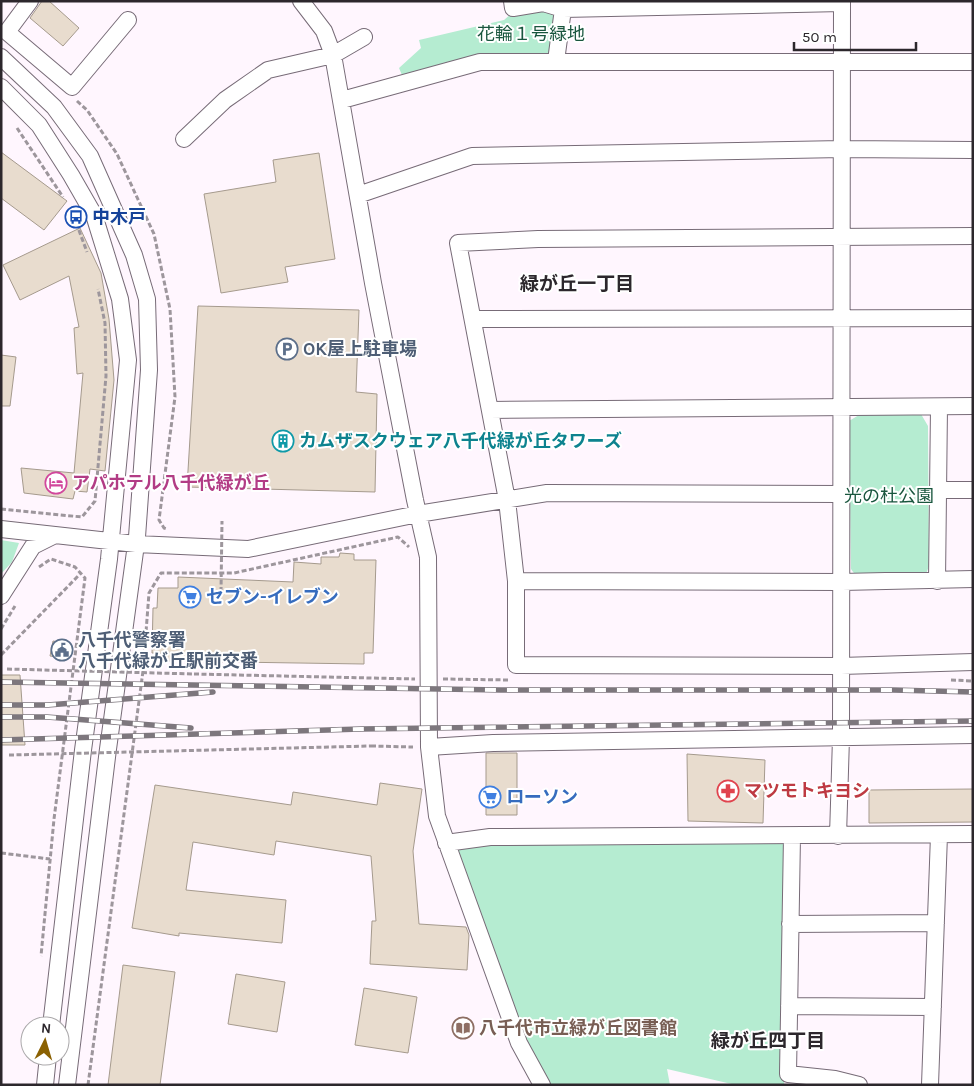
<svg xmlns="http://www.w3.org/2000/svg" width="974" height="1086" viewBox="0 0 974 1086" font-family="Karla,'Noto Sans JP',sans-serif">
<style>
.green{fill:#b5ecd1}
.building{fill:#e8dcce;stroke:#a59a8d}
.lines{fill:none;stroke-linecap:round;stroke-linejoin:round}
.minor-casing{stroke:#776b77;stroke-width:18}
.path{stroke:#9d969c;stroke-width:3;stroke-dasharray:5 2.5;stroke-linecap:butt}
.minor{stroke:#fff;stroke-width:16}
.rail-casing{stroke:#7d777d;stroke-width:5.5}
.rail{stroke:#fff;stroke-width:4;stroke-dasharray:11;stroke-linecap:butt}
.path-bridge{stroke:#9d969c;stroke-width:3;stroke-dasharray:5 2.5;stroke-linecap:butt}
.labels{text-anchor:middle;dominant-baseline:central;stroke-width:4;stroke-linejoin:round;paint-order:stroke}
.park-label{font-size:18px;fill:#19563e;stroke:#fff}
.transit-label{font-size:18px;font-weight:bold;fill:#164399;stroke:#fff;text-anchor:start}
.service-label{font-size:18px;font-weight:bold;fill:#4e5e75;stroke:#fff;text-anchor:start}
.culture-label{font-size:18px;font-weight:bold;fill:#0d838f;stroke:#fff;text-anchor:start}
.hotel-label{font-size:18px;font-weight:bold;fill:#b23c85;stroke:#fff;text-anchor:start}
.shop-label{font-size:18px;font-weight:bold;fill:#366cbe;stroke:#fff;text-anchor:start}
.health-label{font-size:18px;font-weight:bold;fill:#be3a42;stroke:#fff;text-anchor:start}
.education-label{font-size:18px;font-weight:bold;fill:#785e54;stroke:#fff;text-anchor:start}
.neighbourhood-label{font-size:19px;font-weight:bold;fill:#2c272c;stroke:#fff}
</style>
<rect width="100%" height="100%" fill="#fff6fe"/>
<!-- green -->
<path class="green" d="M 560,11 L 554,59 L 404,80 L 399,68 L 421,48 L 419,40 L 504,20 L 513,12 Z
M 921,414 L 928,426 L 929,566 L 926,574 L 856,576 L 851,569 L 849,421 L 859,415 Z
M 1,540 L 19,543 L 12,562 L 1,574 Z
M 792,836 L 784,1085 L 736,1085 L 667,1069 L 670,1085 L 544,1085 L 446,843 Z"/>
<!-- building -->
<path class="building" d="M 42,1 L 49,1 L 79,28 L 63,46 L 30,18 Z
M 1,152 L 67,201 L 44,230 L 1,198 Z
M 319,153 L 335,259 L 285,267 L 288,282 L 221,293 L 204,194 L 276,182 L 273,160 Z
M 80,228 L 101,273 L 109,319 L 114,380 L 105,471 L 90,469 L 87,492 L 75,491 L 73,499 L 24,493 L 21,468 L 74,473 L 83,373 L 77,374 L 74,328 L 79,327 L 69,276 L 20,300 L 3,265 Z
M 198,306 L 359,310 L 356,392 L 377,394 L 375,492 L 187,487 Z
M 1,355 L 16,357 L 10,406 L 1,406 Z
M 340,553 L 354,554 L 354,560 L 376,560 L 373,653 L 364,653 L 364,664 L 166,661 L 166,653 L 152,653 L 153,608 L 157,608 L 158,588 L 178,588 L 178,577 L 293,582 L 294,562 L 321,564 L 321,557 L 339,557 Z
M 53,641 L 66,643 L 66,658 L 50,656 Z
M 1,675 L 20,675 L 25,745 L 1,745 Z
M 486,753 L 517,753 L 517,815 L 486,815 Z
M 687,754 L 765,760 L 763,823 L 688,821 Z
M 380,783 L 422,789 L 413,851 L 419,924 L 466,927 L 469,935 L 467,970 L 370,964 L 372,921 L 376,921 L 371,856 L 276,841 L 274,855 L 193,842 L 186,890 L 286,900 L 282,943 L 179,933 L 179,936 L 132,928 L 155,785 L 291,805 L 293,792 L 377,805 Z
M 973,789 L 973,822 L 869,823 L 869,790 Z
M 123,965 L 175,972 L 160,1085 L 108,1085 Z
M 236,974 L 285,982 L 277,1032 L 228,1024 Z
M 364,988 L 417,997 L 408,1053 L 355,1045 Z"/>
<g class="lines">
<!-- minor casing -->
<g class="minor-casing">
<path id="minor" d="M 30,1 L 7,32 L 72,87 L 128,20
M 301,1 L 324,31 L 333,55 L 373,283 L 415,500 L 428,557 L 429,747 L 437,816 L 519,1043 L 542,1085
M 512,1 L 513,8 L 543,3 L 563,9 L 842,3
M 1,57 L 54,107 L 90,156 L 134,255 L 147,299 L 149,370 L 137,537 L 108,749 L 67,1085
M 556,61 L 563,9
M 1,87 L 39,125 L 71,175 L 94,215 L 120,299 L 128,360 L 109,559 L 83,750 L 51,1026
M 342,100 L 480,62 L 973,62
M 184,139 L 225,100 L 268,70 L 333,55 L 364,37
M 358,195 L 472,156 L 842,149 L 973,150
M 973,236 L 538,239 L 458,243 L 507,500 L 516,581 L 516,665 L 841,666 L 973,662
M 473,319 L 973,318
M 490,410 L 973,406
M 938,490 L 973,490
M 1,529 L 136,544 L 248,549 L 418,514 L 547,493 L 842,494
M 516,581 L 842,582 L 973,579
M 937,581 L 939,407
M 1,596 L 33,546 L 53,536
M 429,747 L 493,743 L 973,735
M 792,836 L 788,1074 L 835,1079 L 859,1085
M 838,836 L 841,738 L 842,1
M 446,843 L 490,837 L 973,834
M 790,924 L 936,923
M 789,1006 L 933,1007
M 45,1085 L 48,1056
M 930,1085 L 939,835"/>
</g>
<!-- path -->
<path class="path" d="M 77,101 L 87,110 L 117,154 L 154,234 L 170,309 L 175,397 L 159,520 L 164,528 L 167,529
M 17,128 L 63,197
M 71,209 L 87,252
M 1,509 L 82,517 L 95,501 L 106,376 L 105,323 L 98,289
M 39,567 L 51,559 L 75,567 L 85,578 L 54,819 L 41,956
M 1,629 L 15,606
M 1,655 L 81,573
M 194,674 L 415,679
M 443,679 L 510,680
M 951,680 L 973,681
M 371,746 L 413,747
M 1,853 L 50,859
M 88,1085 L 143,671 L 149,593 L 161,573 L 234,573 L 398,537 L 409,547"/>
<!-- minor -->
<use href="#minor" class="minor"/>
<!-- rail casing -->
<g class="rail-casing">
<path id="rail" d="M 1,682 L 501,690 L 893,690 L 973,692
M 1,705 L 48,705 L 213,692
M 1,717 L 47,717 L 191,728
M 1,740 L 361,729 L 973,721"/>
</g>
<!-- rail -->
<use href="#rail" class="rail"/>
<!-- path-bridge -->
<path class="path-bridge" d="M 221,592 L 222,521
M 7,669 L 194,674
M 9,755 L 371,746"/>
</g>
<!-- icons -->
<defs>
<g id="bus-ring" transform="scale(1.125)"><circle r="9.5" fill="#fff" stroke="#1a4fb4" stroke-width="1.5"/><path d="M-5-6H5V4H4V6H2V4H-2V6H-4V4H-5ZM-3.5-4V0h7V-4ZM-3.5 1.2v1.5H-2V1.2ZM2 1.2v1.5H3.5V1.2Z" fill="#1a4fb4"/></g>
<g id="parking-ring" transform="scale(1.125)"><circle r="9.5" fill="#fff" stroke="#5c6f8a" stroke-width="1.5"/><path d="M-3.5-5.5H1a3.5 3.5 0 0 1 0 7H-1V5.5H-3.5ZM-1-3.4V-.6H.8a1.4 1.4 0 0 0 0-2.8Z" fill="#5c6f8a"/></g>
<g id="building-ring" transform="scale(1.125)"><circle r="9.5" fill="#fff" stroke="#0f9aa8" stroke-width="1.5"/><path d="M-4-6H4V6H1V3H-1V6H-4ZM-2.5-4.3h1.7v1.8h-1.7ZM.8-4.3h1.7v1.8H.8ZM-2.5-1h1.7V.8h-1.7ZM.8-1h1.7V.8H.8Z" fill="#0f9aa8"/></g>
<g id="hotel-ring" transform="scale(1.125)"><circle r="9.5" fill="#fff" stroke="#d1479c" stroke-width="1.5"/><path d="M-6-4.5h1.5V1H6V5H4.5V3h-9V5H-6ZM-4 0a1.8 1.8 0 1 1 3.6 0ZM.5 0V-2.5h3Q6-2.5 6 0Z" fill="#d1479c"/></g>
<g id="supermarket-ring" transform="scale(1.125)"><circle r="9.5" fill="#fff" stroke="#3f7fe0" stroke-width="1.5"/><path d="M-6-5.5h2.5l.6 2H6L4.5 2H-2.5L-4.4-4H-6ZM-1.5 3.2a1.3 1.3 0 1 0 .1 0ZM3 3.2a1.3 1.3 0 1 0 .1 0Z" fill="#3f7fe0"/></g>
<g id="civic-ring" transform="scale(1.125)"><circle r="9.5" fill="#fff" stroke="#5c6f8a" stroke-width="1.5"/><path d="M-.6-6.5H3V-4.5H.6V-3L4-1V1h2V6H-6V1h2V-1L-.6-3ZM-1.2 2.5V6h2.4V2.5Z" fill="#5c6f8a"/></g>
<g id="pharmacy-ring" transform="scale(1.125)"><circle r="9.5" fill="#fff" stroke="#e0444e" stroke-width="1.5"/><path d="M-2-6h4v4h4v4h-4v4h-4v-4h-4v-4h4Z" fill="#e0444e"/></g>
<g id="library-ring" transform="scale(1.125)"><circle r="9.5" fill="#fff" stroke="#8d6e63" stroke-width="1.5"/><path d="M-6-4Q-3-5.5-.7-3.5V5Q-3 3-6 4ZM6-4Q3-5.5 .7-3.5V5Q3 3 6 4Z" fill="#8d6e63"/></g>
</defs>
<g fill-rule="evenodd">
<use href="#bus-ring" x="76" y="217"/>
<use href="#parking-ring" x="287" y="349"/>
<use href="#building-ring" x="283" y="441"/>
<use href="#hotel-ring" x="56" y="483"/>
<use href="#supermarket-ring" x="190" y="597"/>
<use href="#civic-ring" x="62" y="650"/>
<use href="#pharmacy-ring" x="728" y="791"/>
<use href="#supermarket-ring" x="490" y="797"/>
<use href="#library-ring" x="463" y="1028"/>
</g>
<g class="labels">
<!-- park labels -->
<g class="park-label">
<text x="531" y="34">花輪１号緑地</text>
<text x="889" y="496">光の杜公園</text>
</g>
<!-- transit labels -->
<g class="transit-label">
<text x="92" y="217">中木戸</text>
</g>
<!-- service labels -->
<g class="service-label">
<text x="303" y="349">OK屋上駐車場</text>
<text x="78" y="640">八千代警察署<tspan x="78" dy="21">八千代緑が丘駅前交番</tspan></text>
</g>
<!-- culture labels -->
<g class="culture-label">
<text x="299" y="441">カムザスクウェア八千代緑が丘タワーズ</text>
</g>
<!-- hotel labels -->
<g class="hotel-label">
<text x="72" y="483">アパホテル八千代緑が丘</text>
</g>
<!-- shop labels -->
<g class="shop-label">
<text x="206" y="597">セブン-イレブン</text>
<text x="506" y="797">ローソン</text>
</g>
<!-- health labels -->
<g class="health-label">
<text x="744" y="791">マツモトキヨシ</text>
</g>
<!-- education labels -->
<g class="education-label">
<text x="479" y="1028">八千代市立緑が丘図書館</text>
</g>
<!-- neighbourhood labels -->
<g class="neighbourhood-label">
<text x="577" y="284">緑が丘一丁目</text>
<text x="768" y="1041">緑が丘四丁目</text>
</g>
</g>
<!-- border -->
<rect width="974" height="1086" fill="none" stroke="#2c272c" stroke-width="5"/>
<!-- north arrow -->
<g transform="translate(45 1041) rotate(5)"><circle r="24" fill="#ffffff" stroke="#aba9ab"/>
<path d="M0-4L9 19L0 12L-9 19Z" fill="#8b6102"/>
<text y="-8" font-size="14" font-weight="bold" text-anchor="middle" fill="#2c272c">N</text>
</g>
<!-- scale -->
<path d="M794 42v8h122v-8" fill="none" stroke="#2c272c" stroke-width="2.5"/>
<text x="802" y="42" font-size="15" fill="#2c272c" stroke="#ffffff" stroke-width="4" paint-order="stroke">50 m</text>
</svg>
